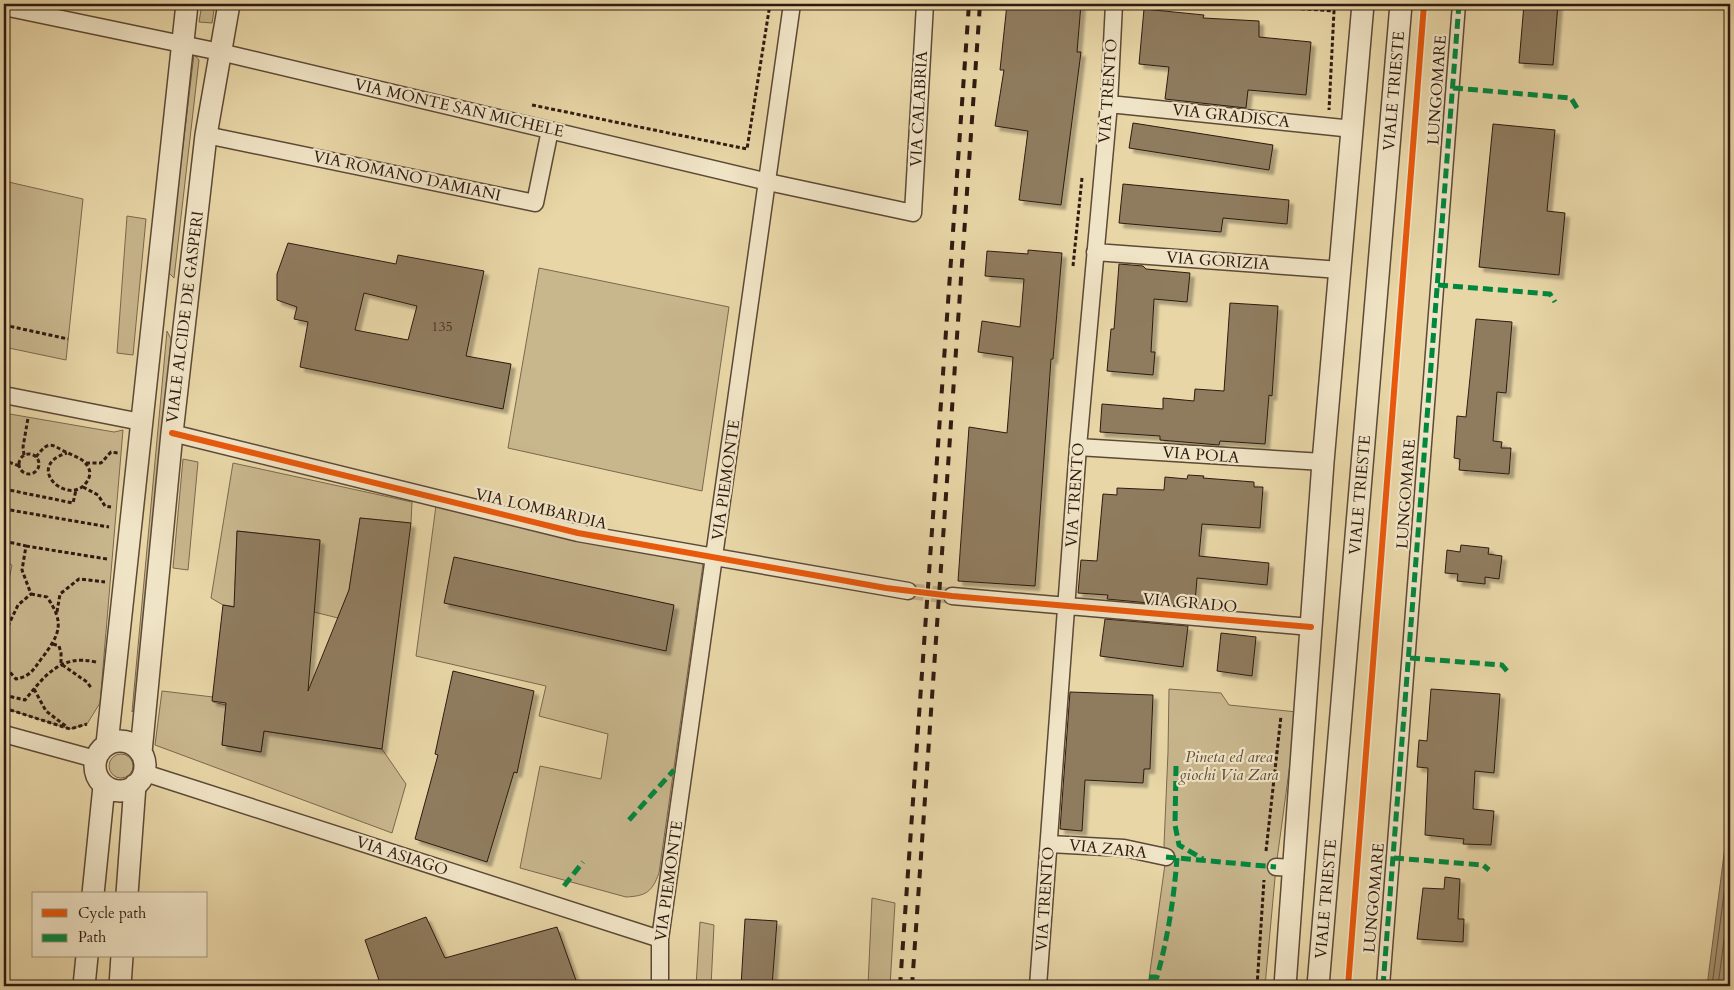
<svg xmlns="http://www.w3.org/2000/svg" width="1734" height="990" viewBox="0 0 1734 990" font-family="Cardo,serif">
<style>
.green{fill:#c8b68d;stroke:#7b684e}
.water{fill:#a99674;stroke:#78644c}
.lines{fill:none;stroke-linecap:round;stroke-linejoin:round}
.shore{stroke:#6c5842;stroke-width:1}
.building{fill:#8f7c5f;stroke:#2e1a10;fill-rule:evenodd;filter:url(#shadow)}
.minor-tunnel{stroke:#c3b089;stroke-width:16;stroke-dasharray:16 8;stroke-linecap:butt}
.pedestrian-casing{stroke:#5c4936;stroke-width:15}
.minor-casing{stroke:#5c4936;stroke-width:19}
.tertiary-casing{stroke:#5c4936;stroke-width:24}
.path{stroke:#2e1a10;stroke-width:3;stroke-dasharray:4 2.5;stroke-linecap:butt}
.pedestrian{stroke:#f0e4c6;stroke-width:12}
.minor{stroke:#f0e4c6;stroke-width:16}
.tertiary{stroke:#f0e4c6;stroke-width:21}
.rail{stroke:#2e1a10;stroke-width:4;stroke-dasharray:9 9;stroke-linecap:butt}
.quiet{stroke:#00873e;stroke-width:5;stroke-dasharray:10 5;stroke-linecap:butt}
.cycleway-casing{stroke:#f0e4c6;stroke-width:9}
.cycleway{stroke:#e8590c;stroke-width:6}
.labels{text-anchor:middle;dominant-baseline:central;stroke-width:4.5;stroke-linejoin:round;paint-order:stroke}
.number-label{font-size:14px;fill:#463224}
.street-label{font-size:16px;fill:#2e1a10;stroke:#f0e4c6}
.park-label{font-size:16px;font-style:italic;fill:#5c4936;stroke:#f0e4c6}
</style>
<defs>
<filter id="shadow"><feDropShadow dx="4.5" dy="4.5" stdDeviation="1" flood-color="#0004"/></filter>
</defs>
<rect width="100%" height="100%" fill="#e8d6a7"/>
<filter id="stains"><feTurbulence type="fractalNoise" baseFrequency=".004" numOctaves="4"/><feColorMatrix values="0 0 0 0 .2 0 0 0 0 .09 0 0 0 0 .02 0 0 0 .5 -.17"/></filter>
<radialGradient id="worn" r=".72"><stop offset=".6" stop-color="#630" stop-opacity="0"/><stop offset="1" stop-color="#630" stop-opacity=".3"/></radialGradient>
<!-- green -->
<path class="green" d="M 202,4 L 215,4 L 212,23 L 199,22 Z
M 194,54 L 199,60 L 174,278 L 168,272 Z
M 4,181 L 83,199 L 66,360 L 4,347 Z
M 127,216 L 146,219 L 133,355 L 117,353 Z
M 539,268 L 729,307 L 702,491 L 508,448 Z
M 167,331 L 171,339 L 136,707 L 132,712 Z
M 4,413 L 114,432 L 123,430 L 100,703 L 87,724 L 70,729 L 4,708 L 4,605 L 12,565 L 4,563 Z
M 183,459 L 198,462 L 188,570 L 173,568 Z
M 233,463 L 412,502 L 411,523 L 360,518 L 349,590 L 338,618 L 314,612 L 320,540 L 237,531 L 235,586 L 281,593 L 280,613 L 223,605 L 211,598 Z
M 437,498 L 703,564 L 659,873 C 652,892 646,896 626,897 L 520,868 L 540,766 L 601,779 L 608,734 L 539,716 L 546,686 L 416,656 Z
M 1169,689 L 1221,693 L 1229,705 L 1297,712 L 1276,867 L 1265,986 L 1148,986 L 1166,857 L 1164,845 L 1168,752 Z
M 162,691 L 213,697 L 213,702 L 226,705 L 222,745 L 261,752 L 264,731 L 382,749 L 406,784 L 392,833 L 155,745 Z
M109 766a12 12 0 1 1 24 0a12 12 0 1 1-24 0Z
M 872,898 L 895,903 L 890,986 L 868,986 Z
M 700,922 L 714,925 L 711,986 L 696,986 Z"/>
<!-- water -->
<path class="water" d="M 1730,808 L 1730,986 L 1707,986 Z"/>
<g class="lines">
<!-- shore -->
<path class="shore" d="M 1712,986 L 1730,847
M 1718,986 L 1730,894"/>
</g>
<!-- building -->
<path class="building" d="M 1007,4 L 1081,4 L 1077,52 L 1081,52 L 1061,205 L 1019,200 L 1028,131 L 995,126 L 1004,70 L 1000,70 Z
M 1524,4 L 1558,4 L 1553,65 L 1519,63 Z
M 1144,9 L 1204,15 L 1203,18 L 1259,21 L 1259,37 L 1311,42 L 1306,95 L 1248,90 L 1246,108 L 1165,99 L 1169,67 L 1139,64 Z
M 1133,123 L 1273,145 L 1269,170 L 1129,148 Z
M 1493,124 L 1555,130 L 1547,211 L 1565,213 L 1559,275 L 1479,267 Z
M 1123,184 L 1289,200 L 1287,224 L 1223,218 L 1221,232 L 1119,223 Z
M 288,243 L 396,264 L 398,255 L 484,271 L 466,356 L 511,364 L 503,409 L 300,367 L 308,322 L 294,319 L 297,307 L 277,300 L 277,274 ZM 364,293 L 417,306 L 408,340 L 355,330 Z
M 1028,250 L 1062,253 L 1053,359 L 1051,359 L 1035,586 L 958,581 L 969,427 L 1007,433 L 1013,357 L 978,352 L 982,321 L 1020,327 L 1024,279 L 985,276 L 987,251 L 1028,254 Z
M 1119,264 L 1143,266 L 1146,269 L 1190,273 L 1187,302 L 1154,299 L 1151,352 L 1155,352 L 1153,375 L 1107,371 L 1111,329 L 1114,329 Z
M 1230,303 L 1278,306 L 1272,396 L 1269,395 L 1265,444 L 1220,441 L 1219,445 L 1160,440 L 1160,436 L 1100,432 L 1102,404 L 1163,409 L 1163,398 L 1194,401 L 1195,389 L 1224,391 Z
M 1476,319 L 1512,322 L 1506,393 L 1497,392 L 1493,441 L 1502,442 L 1501,448 L 1511,448 L 1509,474 L 1459,470 L 1460,459 L 1454,458 L 1457,416 L 1466,417 Z
M 1188,475 L 1204,476 L 1203,478 L 1254,482 L 1254,487 L 1263,487 L 1260,528 L 1202,524 L 1199,556 L 1269,563 L 1267,585 L 1197,578 L 1195,603 L 1191,603 L 1191,607 L 1107,599 L 1108,595 L 1078,593 L 1081,560 L 1097,561 L 1103,494 L 1117,495 L 1117,488 L 1164,490 L 1165,477 L 1187,479 Z
M 360,518 L 411,523 L 382,749 L 264,731 L 261,752 L 222,745 L 226,703 L 212,701 L 223,605 L 234,607 L 237,531 L 320,540 L 308,691 L 349,590 Z
M 1461,545 L 1489,548 L 1488,554 L 1502,556 L 1499,579 L 1485,577 L 1485,584 L 1457,581 L 1458,574 L 1445,573 L 1447,550 L 1460,552 Z
M 454,557 L 674,605 L 666,651 L 444,603 Z
M 1105,619 L 1188,626 L 1183,667 L 1100,656 Z
M 1221,633 L 1256,637 L 1252,676 L 1217,671 Z
M 453,671 L 534,691 L 517,773 L 514,772 L 487,862 L 415,839 L 438,755 L 435,754 Z
M 1431,689 L 1500,694 L 1494,773 L 1475,771 L 1473,809 L 1494,811 L 1491,845 L 1463,844 L 1464,839 L 1425,835 L 1428,768 L 1417,767 L 1419,740 L 1427,741 Z
M 1070,692 L 1153,695 L 1150,769 L 1144,769 L 1143,783 L 1085,780 L 1082,831 L 1060,829 Z
M 1445,877 L 1460,879 L 1458,919 L 1464,919 L 1463,942 L 1417,939 L 1423,888 L 1444,889 Z
M 426,917 L 445,958 L 557,927 L 578,986 L 381,986 L 365,940 Z
M 745,919 L 777,921 L 772,986 L 741,986 Z"/>
<g class="lines">
<!-- minor-tunnel -->
<path class="minor-tunnel" d="M 908,591 L 952,596"/>
<!-- pedestrian casing -->
<g class="pedestrian-casing">
<path id="pedestrian" d="M 1383,986 L 1459,4"/>
</g>
<!-- minor casing -->
<g class="minor-casing">
<path id="minor" d="M 4,7 L 220,52 L 768,182 L 913,213 L 925,4
M 1109,104 L 1353,129
M 206,135 L 535,203 L 550,130
M 1095,252 L 1340,270
M 4,395 L 141,422
M 172,433 L 578,533 L 908,591
M 1078,447 L 1323,462
M 952,596 L 1311,627
M 4,734 L 95,759
M 145,773 L 660,939
M 1049,844 L 1124,848 L 1166,857
M 1276,867 L 1294,868
M 660,986 L 660,939 L 792,4
M 1038,986 L 1078,447 L 1109,104 L 1114,4"/>
</g>
<!-- tertiary casing -->
<g class="tertiary-casing">
<path id="tertiary" d="M95 766a25 25 0 1 1 50 0a25 25 0 1 1-50 0Z
M 107,744 L 187,4
M 141,752 L 172,433 L 206,135 L 229,4
M 93,894 L 104,786
M 127,894 L 135,785
M 84,986 L 87,956
M 120,986 L 122,956
M 1285,986 L 1323,462 L 1363,4
M 1318,986 L 1401,4"/>
</g>
<!-- path -->
<path class="path" d="M 1236,4 L 1334,11 L 1329,110
M 532,105 L 747,149 L 770,4
M 1073,266 L 1082,178
M 4,325 L 68,339
M19 464a10 10 0 1 1 20 0a10 10 0 1 1-20 0Z
M 24,455 L 23,447 L 28,418
M 36,457 C 50,438 52,446 68,453 C 76,457 85,459 89,469 C 91,474 89,479 86,483 C 68,507 23,466 67,453
M 86,463 L 101,463 L 111,452 L 118,453
M 4,466 L 9,462 L 19,466
M 83,487 L 98,495 L 105,506 L 111,507
M 4,489 L 73,503 L 76,490
M 4,509 L 109,527
M 4,541 L 26,546 L 22,570 L 31,594
M 26,546 L 107,559
M 31,594 L 47,597 C 65,623 60,634 42,658 C 33,670 31,676 16,679 L 7,669 L 4,656 L 8,626 L 18,605 Z
M 57,612 L 60,594 L 79,579 L 105,582
M 53,644 L 59,646 L 61,653 L 61,664 L 87,682 L 92,689
M 34,689 L 46,711 L 67,727
M 4,695 L 25,700 C 45,675 61,654 96,662
M 4,708 L 70,729 L 87,724
M 1266,851 L 1281,716
M 1257,986 L 1264,880"/>
<!-- pedestrian -->
<use href="#pedestrian" class="pedestrian"/>
<!-- minor -->
<use href="#minor" class="minor"/>
<!-- tertiary -->
<use href="#tertiary" class="tertiary"/>
<!-- rail -->
<path class="rail" d="M 900,986 L 969,4
M 912,986 L 980,4"/>
<!-- quiet -->
<path class="quiet" d="M 1453,88 L 1571,98 L 1577,108
M 1438,285 L 1550,294 L 1555,302
M 1410,658 L 1502,665 L 1507,671
M 1176,766 L 1175,825 L 1179,845 L 1203,859
M 629,820 L 674,770
M 1166,857 L 1276,867
M 1394,858 L 1483,865 L 1489,870
M 564,886 L 583,862
M 1149,977 L 1157,977 C 1168,937 1174,898 1177,858
M 1383,986 L 1459,4"/>
<!-- cycleway casing -->
<g class="cycleway-casing">
<path id="cycleway" d="M 172,433 L 578,533 L 886,588 L 952,596 L 1311,627
M 1348,986 L 1424,4"/>
</g>
<!-- cycleway -->
<use href="#cycleway" class="cycleway"/>
</g>
<g class="labels">
<!-- number labels -->
<g class="number-label">
<text x="442" y="326">135</text>
</g>
<!-- street labels -->
<g class="street-label">
<text transform="translate(1437 90) rotate(-86)">LUNGOMARE</text>
<text transform="translate(1108 91) rotate(-86)">VIA TRENTO</text>
<text transform="translate(1394 91) rotate(-85)">VIALE TRIESTE</text>
<text transform="translate(459 108) rotate(13)">VIA MONTE SAN MICHELE</text>
<text transform="translate(919 109) rotate(-87)">VIA CALABRIA</text>
<text transform="translate(1231 116) rotate(6)">VIA GRADISCA</text>
<text transform="translate(407 176) rotate(12)">VIA ROMANO DAMIANI</text>
<text transform="translate(1218 261) rotate(4)">VIA GORIZIA</text>
<text transform="translate(185 317) rotate(-83)">VIALE ALCIDE DE GASPERI</text>
<text transform="translate(1201 455) rotate(4)">VIA POLA</text>
<text transform="translate(726 480) rotate(-82)">VIA PIEMONTE</text>
<text transform="translate(1406 494) rotate(-86)">LUNGOMARE</text>
<text transform="translate(1075 495) rotate(-86)">VIA TRENTO</text>
<text transform="translate(1360 495) rotate(-85)">VIALE TRIESTE</text>
<text transform="translate(541 509) rotate(13)">VIA LOMBARDIA</text>
<text transform="translate(1190 603) rotate(5)">VIA GRADO</text>
<text transform="translate(1108 849) rotate(6)">VIA ZARA</text>
<text transform="translate(402 856) rotate(18)">VIA ASIAGO</text>
<text transform="translate(669 881) rotate(-82)">VIA PIEMONTE</text>
<text transform="translate(1374 898) rotate(-85)">LUNGOMARE</text>
<text transform="translate(1045 899) rotate(-86)">VIA TRENTO</text>
<text transform="translate(1326 899) rotate(-85)">VIALE TRIESTE</text>
</g>
<!-- park labels -->
<g class="park-label">
<text x="1229" y="757">Pineta ed area<tspan x="1229" dy="18">giochi Via Zara</tspan></text>
</g>
</g>
<!-- margin -->
<rect width="1734" height="990" fill="none" stroke="#e8d6a7" stroke-width="20"/>
<rect x="5" y="5" width="1724" height="980" fill="none" stroke="#2e1a10" stroke-width="2.5"/>
<rect x="10" y="10" width="1714" height="970" fill="none" stroke="#2e1a10"/>
<!-- legend -->
<rect x="32" y="892" width="175" height="65" fill="#f0e4c6" stroke="#a2937d"/>
<rect x="42" y="909" width="25" height="8" fill="#e8590c" stroke="#a2937d"/>
<text x="78" y="918" font-size="15" fill="#2e1a10">Cycle path</text>
<rect x="42" y="934" width="25" height="8" fill="#00873e" stroke="#a2937d"/>
<text x="78" y="942" font-size="15" fill="#2e1a10">Path</text>
<rect width="100%" height="100%" filter="url(#stains)"/>
<rect width="100%" height="100%" fill="url(#worn)"/>
</svg>
